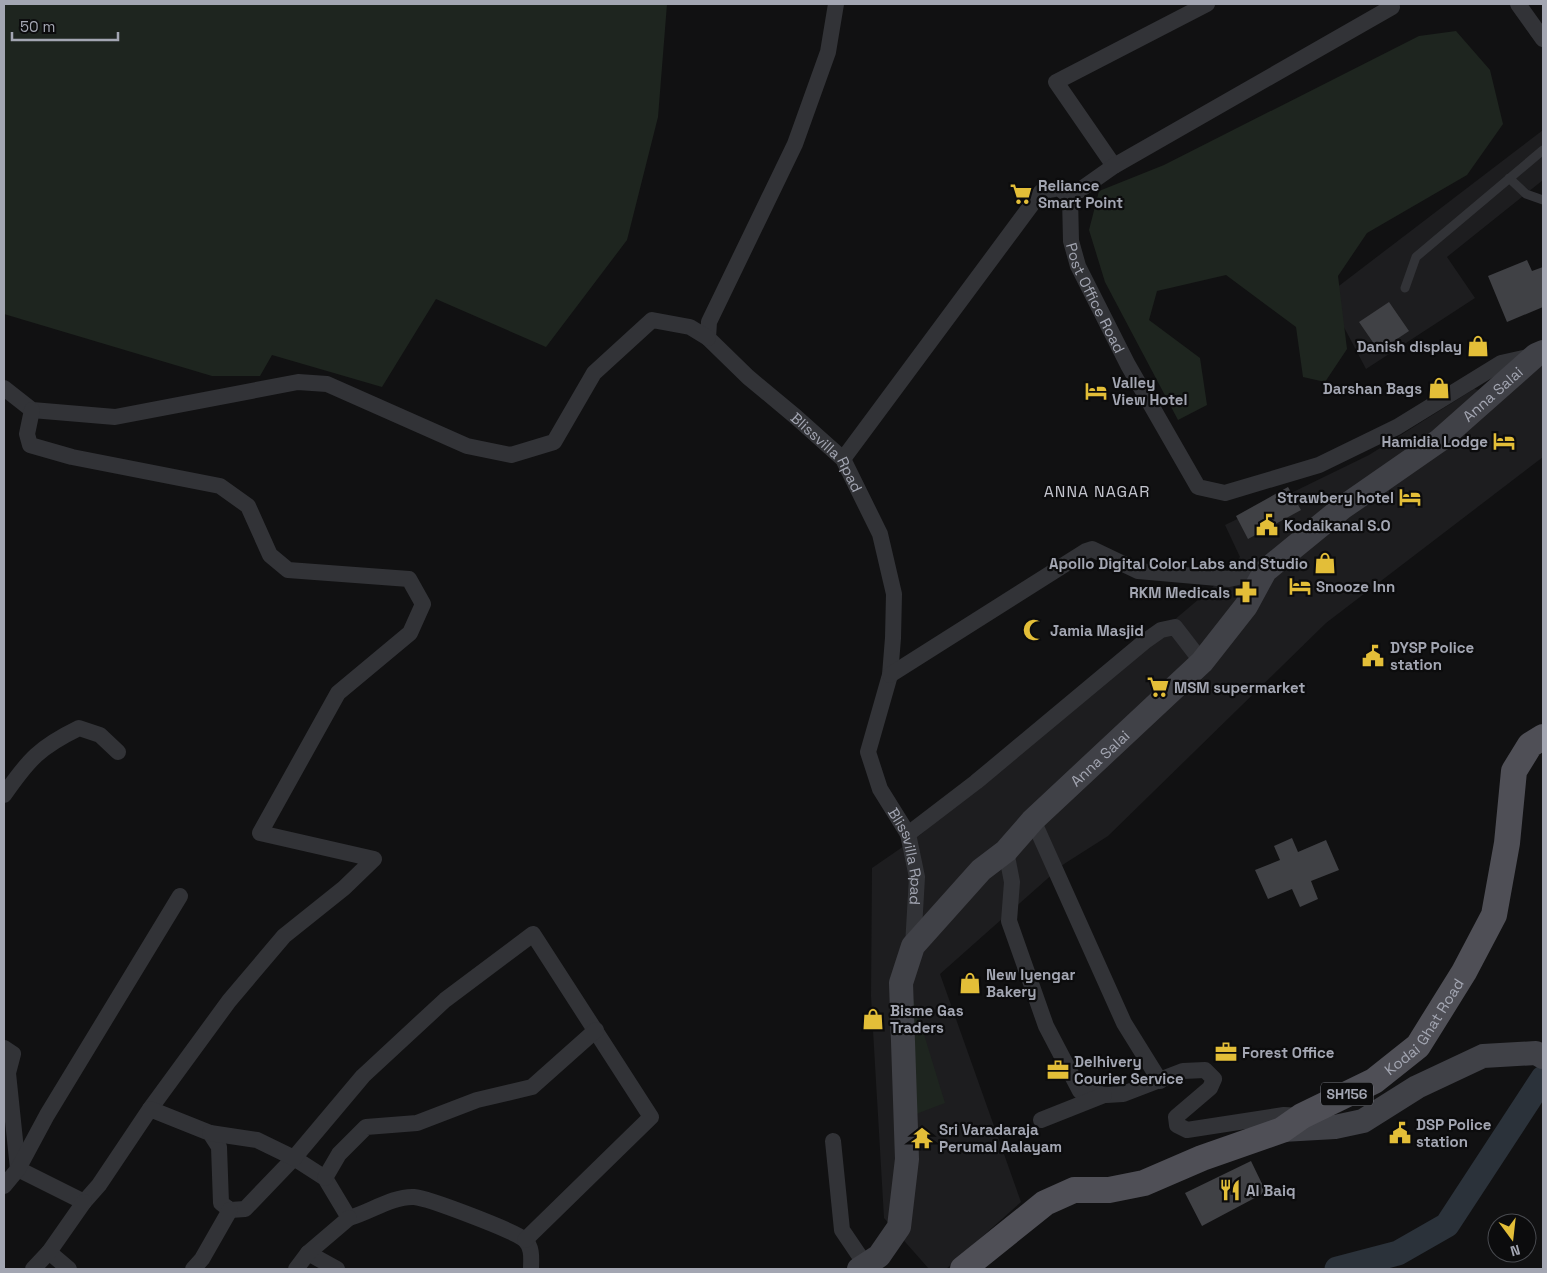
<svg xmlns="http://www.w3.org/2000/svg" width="1547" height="1273" viewBox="0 0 1547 1273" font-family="'Space Grotesk',sans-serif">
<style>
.built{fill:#1d1d1f}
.green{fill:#1e251f}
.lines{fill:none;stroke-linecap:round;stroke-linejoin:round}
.river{stroke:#2b323a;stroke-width:25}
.building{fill:#404145}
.lane{stroke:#323337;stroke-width:9}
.street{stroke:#323337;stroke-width:16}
.secondary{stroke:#404147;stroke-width:24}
.primary{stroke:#4f4f56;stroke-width:26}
.labels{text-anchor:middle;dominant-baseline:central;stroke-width:4.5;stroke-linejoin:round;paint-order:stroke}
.shield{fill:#0c0c0d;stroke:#767880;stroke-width:1}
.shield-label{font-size:14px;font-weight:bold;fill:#a3a6b2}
.poi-label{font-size:15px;font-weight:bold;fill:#a3a6b2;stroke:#0c0c0d;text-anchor:start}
.street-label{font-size:15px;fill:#a3a6b2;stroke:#0c0c0d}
.neighbourhood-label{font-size:16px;letter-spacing:1px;fill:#c4c5ce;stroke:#0c0c0d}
</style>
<rect width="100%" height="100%" fill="#111112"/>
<!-- built -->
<path class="built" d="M 1543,130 L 1543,180 L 1447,257 L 1475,298 L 1366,369 L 1327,295 Z
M 1543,364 L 1543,457 L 1326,623 L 1108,836 L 1064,864 L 940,974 L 1021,1202 L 946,1269 L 929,1269 L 884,1218 L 871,996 L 872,868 L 920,835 L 1212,588 L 1240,557 L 1225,525 L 1369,455 L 1474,389 L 1507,395 Z"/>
<!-- green -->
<path class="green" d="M 4,4 L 667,4 L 658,117 L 627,240 L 546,347 L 436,299 L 382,387 L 272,355 L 260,376 L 212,376 L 4,314 Z
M 1456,31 L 1490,70 L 1503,124 L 1467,175 L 1367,233 L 1338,276 L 1347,349 L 1325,382 L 1303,377 L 1296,327 L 1226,275 L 1157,291 L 1149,320 L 1200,358 L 1207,405 L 1178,420 L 1105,282 L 1089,230 L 1099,191 L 1164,165 L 1419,36 Z
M 912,995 L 945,1103 L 911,1116 Z"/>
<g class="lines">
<!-- river -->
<path class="river" d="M 1337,1269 L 1398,1253 L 1447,1225 L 1543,1078"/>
</g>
<!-- building -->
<path class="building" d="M 1527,260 L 1532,271 L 1543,267 L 1543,307 L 1507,322 L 1488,276 Z
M 1389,302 L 1409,331 L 1379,351 L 1359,322 Z
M 1288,487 L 1301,510 L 1248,539 L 1236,516 Z
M 1292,838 L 1298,852 L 1326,840 L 1339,870 L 1311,881 L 1318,899 L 1300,907 L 1292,889 L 1268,899 L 1255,870 L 1280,860 L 1274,846 Z
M 1251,1161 L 1266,1192 L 1202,1226 L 1185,1193 Z"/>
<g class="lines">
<!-- lane -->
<path class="lane" d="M 1509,178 L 1526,194 L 1543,200
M 1405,288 L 1416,257 L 1543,150"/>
<!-- street -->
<g class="street">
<path id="s1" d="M 836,4 L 828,52 L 795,144 L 709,322 L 708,338 L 748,377 L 796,417 L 843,459 L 880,534 L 894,594 L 893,638 L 890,675 L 868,752 L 880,789 L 908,834 L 917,877 L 913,946"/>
<path d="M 1518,4 L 1543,39"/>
<path d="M 1114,166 L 1056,82 L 1207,4"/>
<path id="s2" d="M 1070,197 L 1071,241 L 1078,266 L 1128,365 L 1198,487 L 1225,493 L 1319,465 L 1397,427 L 1501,363 L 1532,356"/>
<path d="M 1070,197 L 1114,166 L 1392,7"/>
<path d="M 4,388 L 32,410 L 115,417 L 298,382 L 327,384 L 467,446 L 511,455 L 554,442 L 594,373 L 652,320 L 690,327 L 708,338"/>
<path d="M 32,410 L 27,434 L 30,445 L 72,457 L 220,486 L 248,506 L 270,555 L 288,570 L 409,579 L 423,604 L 410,633 L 338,693 L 260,833 L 374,859 L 344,888 L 284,936 L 229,1001 L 150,1109"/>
<path d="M 843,459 L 1041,192 L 1059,188 L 1070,197"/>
<path d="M 890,675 L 1086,551 L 1092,549 L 1138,571 L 1229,579 L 1265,571"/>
<path d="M 4,795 C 29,759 40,747 79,728 L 100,735 L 118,752"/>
<path d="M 1033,820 L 1124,1023 L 1160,1081"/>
<path d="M 908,834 L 976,782 L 1144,642 L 1161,630 L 1175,627 L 1202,662"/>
<path d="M 1006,851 L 1012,882 L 1009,921 L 1046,1026 L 1080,1091 L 1106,1095 L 1123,1094 L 1183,1071 L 1205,1070 L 1214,1079 L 1210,1088 L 1176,1117 L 1177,1125 L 1187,1130 L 1284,1115 L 1301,1116"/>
<path d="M 4,1048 L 13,1054 L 8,1073 L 18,1169 L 84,1202 L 99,1185 L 150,1109 L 210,1133 L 219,1147 L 221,1203 L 230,1210 L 245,1209 L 294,1158 L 325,1178 L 349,1218 C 369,1213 392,1196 414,1197 C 428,1198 515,1231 525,1240 C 533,1248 531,1260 531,1269"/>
<path d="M 1041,1120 L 1104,1095"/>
<path d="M 210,1133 L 257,1140 L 294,1158 L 363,1076 L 445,1000 L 533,934 L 651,1117 L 525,1240"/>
<path d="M 833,1141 L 842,1230 L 865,1264"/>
<path d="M 325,1178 L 339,1154 L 366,1127 L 417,1123 L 477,1100 L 532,1087 L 596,1030"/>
<path d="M 4,1186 L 18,1169 L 47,1115 L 180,896"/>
<path d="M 49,1252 L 69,1269"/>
<path d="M 308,1253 L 337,1269"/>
<path d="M 33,1269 L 49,1252 L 84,1202"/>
<path d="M 193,1269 L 202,1259 L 230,1210"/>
<path d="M 296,1269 L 308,1253 L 349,1218"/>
</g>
<!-- secondary -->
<g class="secondary">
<path d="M 1282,1130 L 1335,1127 L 1363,1121 L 1417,1087 L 1483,1056 L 1536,1053 L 1543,1057"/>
<path id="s3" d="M 859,1269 L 879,1256 L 899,1227 L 907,1159 L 901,983 L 913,946 L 981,870 L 1006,851 L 1033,820 L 1202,662 L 1246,606 L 1265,571 L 1342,508 L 1440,440 L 1536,355 L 1543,352"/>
</g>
<!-- primary -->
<path class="primary" id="s4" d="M 963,1269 L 1045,1203 L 1074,1190 L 1109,1190 L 1144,1183 L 1202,1158 L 1282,1130 L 1302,1116 L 1374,1081 L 1418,1046 L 1464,972 L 1494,915 L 1507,843 L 1514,771 L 1530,745 L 1543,737"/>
</g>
<!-- icons -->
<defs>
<g id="supermarket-bare" transform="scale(1.725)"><path d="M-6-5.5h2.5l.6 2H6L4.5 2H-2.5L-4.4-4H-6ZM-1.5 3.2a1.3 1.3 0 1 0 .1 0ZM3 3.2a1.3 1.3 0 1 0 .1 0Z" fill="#e3be38" stroke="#0c0c0d" stroke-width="2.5" paint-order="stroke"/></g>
<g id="shop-bare" transform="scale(1.725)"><path d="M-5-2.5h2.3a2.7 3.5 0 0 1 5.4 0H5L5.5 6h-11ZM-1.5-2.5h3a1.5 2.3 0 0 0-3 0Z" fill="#e3be38" stroke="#0c0c0d" stroke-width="2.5" paint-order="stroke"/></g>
<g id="hotel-bare" transform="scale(1.725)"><path d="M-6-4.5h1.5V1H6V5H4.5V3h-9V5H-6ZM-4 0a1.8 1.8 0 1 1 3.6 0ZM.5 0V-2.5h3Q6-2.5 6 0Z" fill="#e3be38" stroke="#0c0c0d" stroke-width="2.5" paint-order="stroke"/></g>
<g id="civic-bare" transform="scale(1.725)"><path d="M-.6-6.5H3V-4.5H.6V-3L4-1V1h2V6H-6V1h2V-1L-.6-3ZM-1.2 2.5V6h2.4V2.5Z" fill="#e3be38" stroke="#0c0c0d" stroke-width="2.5" paint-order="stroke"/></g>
<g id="pharmacy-bare" transform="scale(1.725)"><path d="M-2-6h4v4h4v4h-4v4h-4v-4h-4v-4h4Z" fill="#e3be38" stroke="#0c0c0d" stroke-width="2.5" paint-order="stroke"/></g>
<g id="mosque-bare" transform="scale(1.725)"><path d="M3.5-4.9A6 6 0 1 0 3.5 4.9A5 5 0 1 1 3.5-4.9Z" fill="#e3be38" stroke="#0c0c0d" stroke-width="2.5" paint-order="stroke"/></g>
<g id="office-bare" transform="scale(1.725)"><path d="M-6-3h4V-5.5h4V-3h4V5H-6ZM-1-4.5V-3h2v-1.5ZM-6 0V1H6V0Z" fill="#e3be38" stroke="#0c0c0d" stroke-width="2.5" paint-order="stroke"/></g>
<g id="temple-bare" transform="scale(1.725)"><path d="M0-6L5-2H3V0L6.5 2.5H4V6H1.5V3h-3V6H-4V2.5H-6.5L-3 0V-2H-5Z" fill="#e3be38" stroke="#0c0c0d" stroke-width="2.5" paint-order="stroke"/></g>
<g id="restaurant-bare" transform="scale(1.725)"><path d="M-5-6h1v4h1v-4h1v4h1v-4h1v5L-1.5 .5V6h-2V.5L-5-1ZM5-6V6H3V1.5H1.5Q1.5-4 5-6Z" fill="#e3be38" stroke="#0c0c0d" stroke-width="2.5" paint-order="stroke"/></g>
</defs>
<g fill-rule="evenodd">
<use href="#supermarket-bare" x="1021" y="194"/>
<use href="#shop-bare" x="1478" y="346"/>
<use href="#shop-bare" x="1439" y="388"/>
<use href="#hotel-bare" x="1096" y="391"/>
<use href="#hotel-bare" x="1504" y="441"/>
<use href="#hotel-bare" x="1410" y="497"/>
<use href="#civic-bare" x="1267" y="525"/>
<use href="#shop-bare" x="1325" y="563"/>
<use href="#hotel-bare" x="1300" y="586"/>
<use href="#pharmacy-bare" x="1246" y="592"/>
<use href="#mosque-bare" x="1034" y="630"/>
<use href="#civic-bare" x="1373" y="656"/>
<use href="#supermarket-bare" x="1158" y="687"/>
<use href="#shop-bare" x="970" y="983"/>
<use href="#shop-bare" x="873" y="1019"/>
<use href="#office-bare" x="1226" y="1052"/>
<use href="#office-bare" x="1058" y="1070"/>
<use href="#civic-bare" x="1400" y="1133"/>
<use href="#temple-bare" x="922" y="1138"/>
<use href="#restaurant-bare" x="1230" y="1190"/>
</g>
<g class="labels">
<!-- shield labels -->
<rect class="shield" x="1321" y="1082.5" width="52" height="23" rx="4"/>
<g class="shield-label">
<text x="1347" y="1094">SH156</text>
</g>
<!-- poi labels -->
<g class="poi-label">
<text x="1038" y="185">Reliance<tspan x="1038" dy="17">Smart Point</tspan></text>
<text x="1462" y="346" text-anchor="end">Danish display</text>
<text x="1112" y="382">Valley<tspan x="1112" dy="17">View Hotel</tspan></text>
<text x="1422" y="388" text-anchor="end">Darshan Bags</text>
<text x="1488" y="441" text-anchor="end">Hamidia Lodge</text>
<text x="1394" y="497" text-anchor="end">Strawbery hotel</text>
<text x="1284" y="525">Kodaikanal S.O</text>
<text x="1308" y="563" text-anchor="end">Apollo Digital Color Labs and Studio</text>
<text x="1316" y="586">Snooze Inn</text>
<text x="1230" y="592" text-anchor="end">RKM Medicals</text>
<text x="1050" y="630">Jamia Masjid</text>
<text x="1390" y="647">DYSP Police<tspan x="1390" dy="17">station</tspan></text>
<text x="1174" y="687">MSM supermarket</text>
<text x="986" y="974">New Iyengar<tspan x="986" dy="17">Bakery</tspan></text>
<text x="890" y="1010">Bisme Gas<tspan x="890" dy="17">Traders</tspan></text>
<text x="1242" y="1052">Forest Office</text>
<text x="1074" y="1061">Delhivery<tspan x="1074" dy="17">Courier Service</tspan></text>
<text x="1416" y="1124">DSP Police<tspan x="1416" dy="17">station</tspan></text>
<text x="939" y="1129">Sri Varadaraja<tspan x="939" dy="17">Perumal Aalayam</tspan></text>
<text x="1246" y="1190">Al Baiq</text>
</g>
<!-- street labels -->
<g class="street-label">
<text stroke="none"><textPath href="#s2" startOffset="106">Post Office Road</textPath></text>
<text stroke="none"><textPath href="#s3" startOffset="1148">Anna Salai</textPath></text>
<text stroke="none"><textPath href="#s1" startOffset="526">Blissvilla Rpad</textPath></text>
<text stroke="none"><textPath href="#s3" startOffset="608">Anna Salai</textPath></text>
<text stroke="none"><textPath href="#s1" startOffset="961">Blissvilla Rpad</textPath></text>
<text stroke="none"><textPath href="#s4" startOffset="535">Kodai Ghat Road</textPath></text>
</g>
<!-- neighbourhood labels -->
<g class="neighbourhood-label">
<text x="1097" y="491">ANNA NAGAR</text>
</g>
</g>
<!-- border -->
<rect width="1547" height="1273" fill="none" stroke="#a3a6b2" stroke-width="10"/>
<!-- north arrow -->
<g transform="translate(1512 1238) rotate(165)"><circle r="24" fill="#0c0c0d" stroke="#484a4f"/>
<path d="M0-4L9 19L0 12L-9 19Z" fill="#e3be38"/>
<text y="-8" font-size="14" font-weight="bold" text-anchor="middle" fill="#a3a6b2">N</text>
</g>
<!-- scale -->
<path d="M12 32v8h106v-8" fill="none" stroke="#a3a6b2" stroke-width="2.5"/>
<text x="20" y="32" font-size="15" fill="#a3a6b2" stroke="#0c0c0d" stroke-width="4" paint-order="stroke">50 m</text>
</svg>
